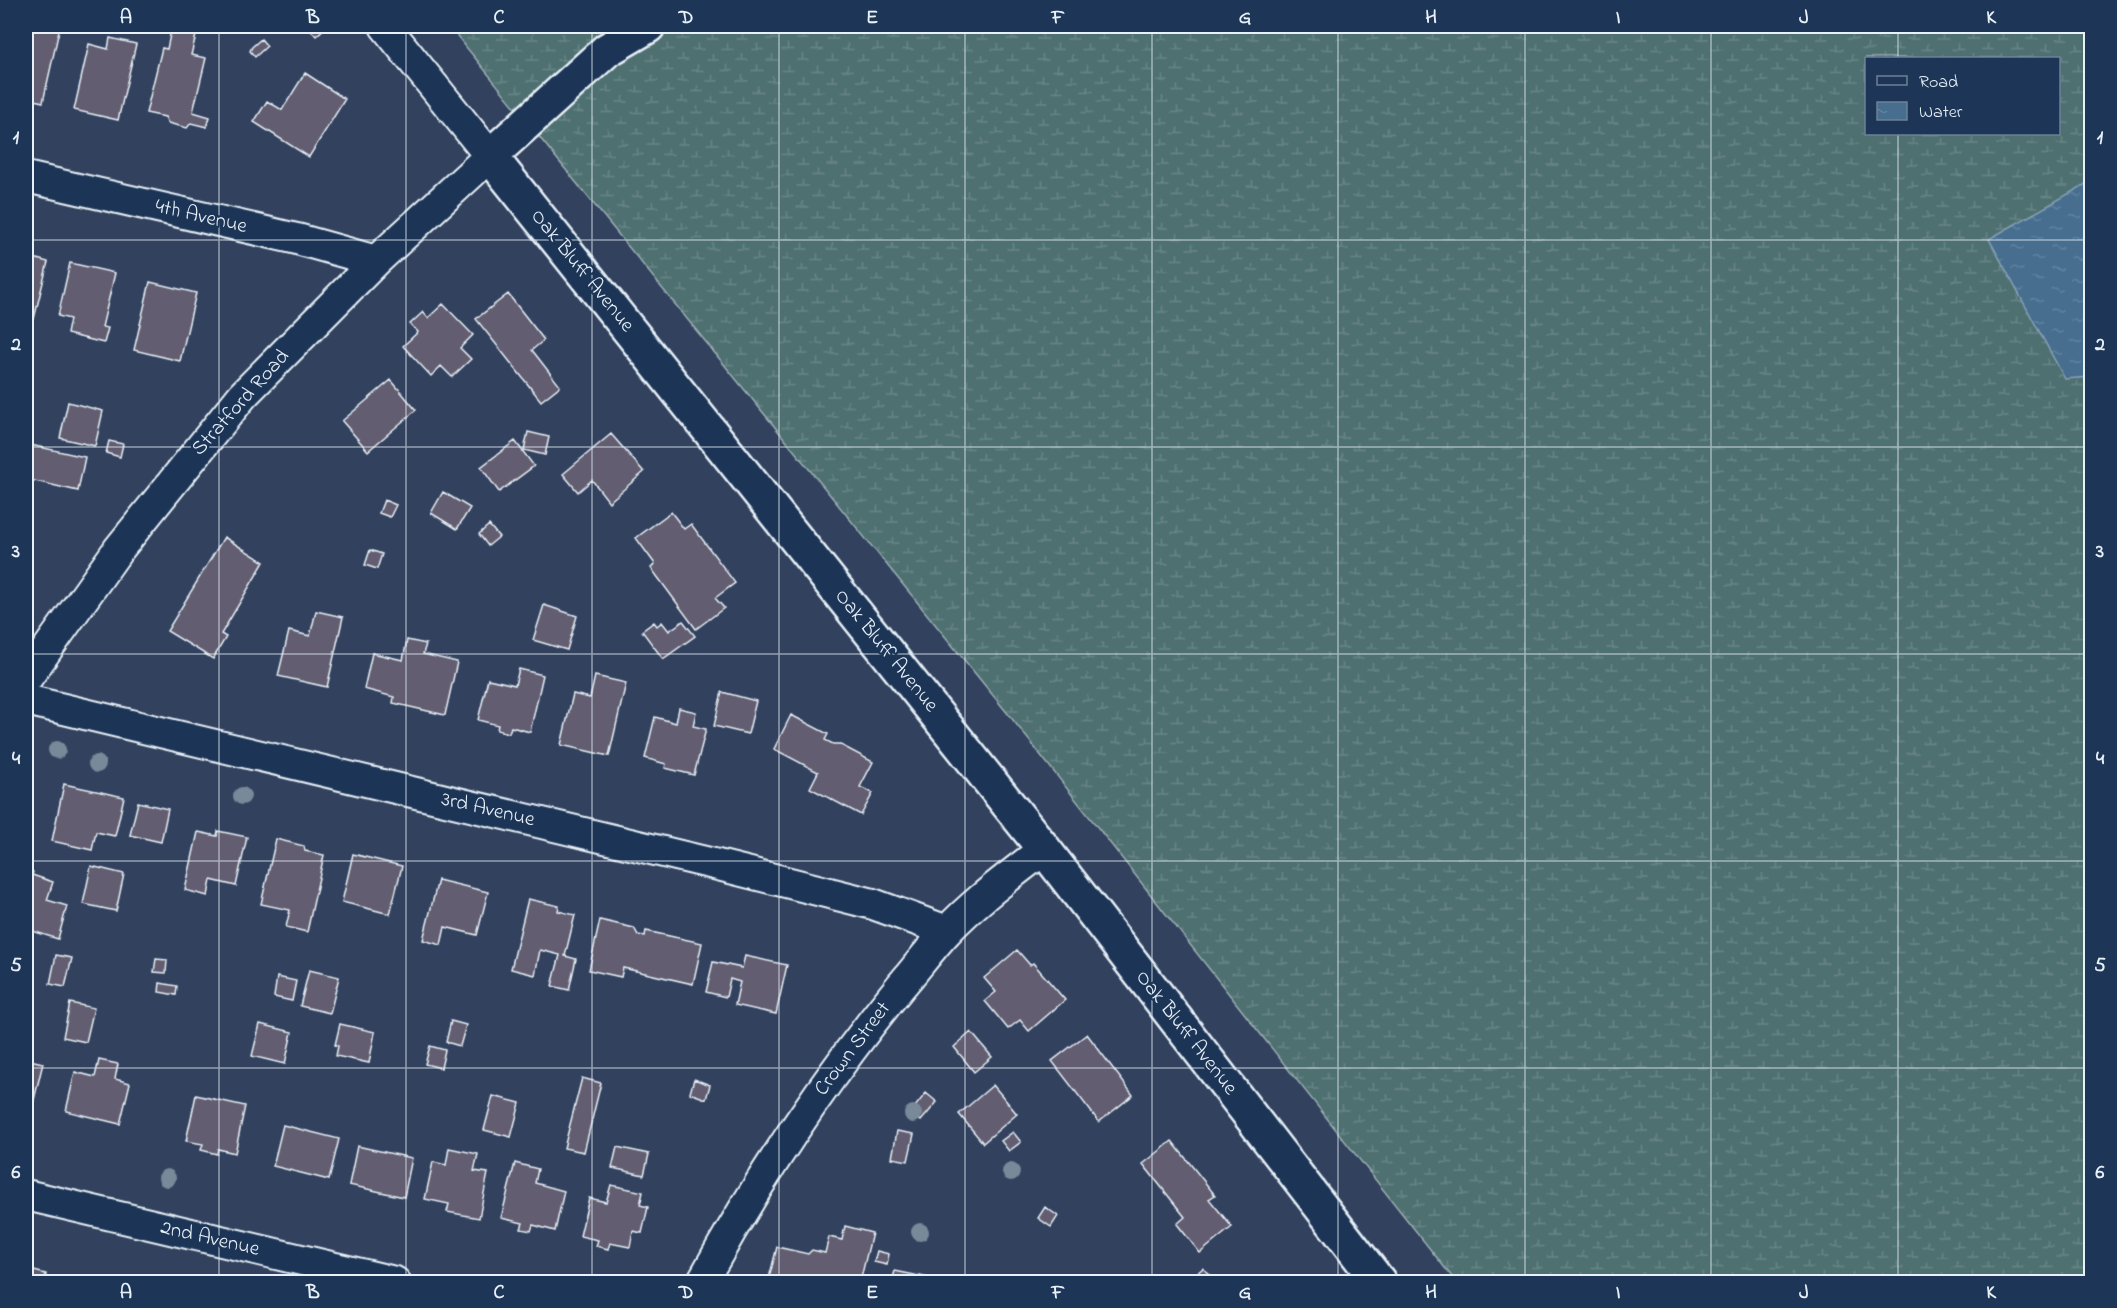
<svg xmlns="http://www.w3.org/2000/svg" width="2117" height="1308" viewBox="0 0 2117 1308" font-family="'Indie Flower',sans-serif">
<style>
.wetland{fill:url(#wetland-marsh);stroke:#9cb0b4;stroke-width:1.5;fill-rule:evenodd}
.water{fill:url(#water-ripples);stroke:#87a2b9;stroke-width:1.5}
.building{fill:#625d6f;stroke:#e8f1f8;stroke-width:1.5}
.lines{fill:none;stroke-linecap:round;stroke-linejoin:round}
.minor-casing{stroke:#e8f1f8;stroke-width:34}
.secondary-casing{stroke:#e8f1f8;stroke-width:38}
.minor{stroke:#1d3557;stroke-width:30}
.secondary{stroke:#1d3557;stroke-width:33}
.tree{fill:#788999}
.grid{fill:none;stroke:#e8f1f8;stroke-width:1.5;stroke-opacity:0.55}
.labels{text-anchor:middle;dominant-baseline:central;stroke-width:4.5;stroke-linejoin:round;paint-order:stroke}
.street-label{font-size:21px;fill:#e8f1f8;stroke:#1d3557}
.neatline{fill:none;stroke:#e8f1f8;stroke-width:2}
.grid-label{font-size:20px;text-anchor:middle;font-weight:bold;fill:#e8f1f8}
</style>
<defs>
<pattern id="wetland-marsh" width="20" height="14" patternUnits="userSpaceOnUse" patternTransform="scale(1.5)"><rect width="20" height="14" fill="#4f7071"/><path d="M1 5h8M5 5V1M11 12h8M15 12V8" fill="none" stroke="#688586"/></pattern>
<pattern id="water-ripples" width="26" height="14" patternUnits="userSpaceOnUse" patternTransform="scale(1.5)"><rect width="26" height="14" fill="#476e8f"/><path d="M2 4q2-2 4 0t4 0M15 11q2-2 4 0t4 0" fill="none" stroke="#6283a0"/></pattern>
</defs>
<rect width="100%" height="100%" fill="#32415e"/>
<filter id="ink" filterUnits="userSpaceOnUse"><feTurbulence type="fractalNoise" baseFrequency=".0167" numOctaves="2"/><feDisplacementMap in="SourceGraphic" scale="12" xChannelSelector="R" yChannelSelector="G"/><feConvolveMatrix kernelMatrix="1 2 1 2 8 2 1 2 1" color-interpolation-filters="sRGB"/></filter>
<g filter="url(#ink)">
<!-- wetland -->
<path class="wetland" d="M 449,26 L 2091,26 L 2091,181 L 2089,183 L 2065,378 L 2091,377 L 2091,1282 L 1456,1282 L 1013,720 ZM 1866,58 L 2058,58 L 2058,134 L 1866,134 Z"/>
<!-- water -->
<path class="water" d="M 2091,181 L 2091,377 L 2065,379 L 1989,239 Z"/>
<!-- building -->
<path class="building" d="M 31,26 L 60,26 L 43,102 L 26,98 L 26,36 L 28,36 Z
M 307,26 L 327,26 L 316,36 Z
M 171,30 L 196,35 L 191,55 L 206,58 L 193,112 L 210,117 L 207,127 L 191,123 L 187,128 L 168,123 L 165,117 L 146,113 L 162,48 L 167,49 Z
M 110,38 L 136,44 L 118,120 L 74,110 L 89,44 L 108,49 Z
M 261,39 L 267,46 L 255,57 L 250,51 L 252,47 Z
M 305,73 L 345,99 L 309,157 L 254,122 L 267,101 L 282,110 Z
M 26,256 L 48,262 L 34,319 L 26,317 Z
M 70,263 L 115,273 L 102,327 L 108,328 L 104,343 L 67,334 L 70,319 L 58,316 Z
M 150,282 L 196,293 L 180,361 L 134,350 Z
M 508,294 L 544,340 L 532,350 L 560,386 L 541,401 L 476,319 Z
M 443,304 L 473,335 L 460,348 L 471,359 L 452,377 L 441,366 L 431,376 L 403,346 L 418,332 L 410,324 L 423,312 L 428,318 Z
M 391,380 L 416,410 L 368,451 L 342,421 Z
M 68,402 L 103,411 L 95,446 L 60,438 Z
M 528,432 L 549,437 L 545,455 L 524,450 Z
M 611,434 L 644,472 L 609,502 L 592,480 L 578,492 L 563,474 Z
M 109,441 L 123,444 L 120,457 L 106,453 Z
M 515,441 L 534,466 L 499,492 L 481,467 Z
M 26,444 L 85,457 L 78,491 L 26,479 Z
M 443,492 L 470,508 L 457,529 L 431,513 Z
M 384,500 L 396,505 L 390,517 L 379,513 Z
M 671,512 L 684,529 L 691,524 L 735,583 L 715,598 L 724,608 L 696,629 L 651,568 L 655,564 L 636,538 Z
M 489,525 L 499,537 L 488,546 L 479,534 Z
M 224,537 L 264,562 L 221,634 L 226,637 L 213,659 L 167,631 Z
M 370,550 L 382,554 L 377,569 L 365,565 Z
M 544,605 L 577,616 L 567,650 L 533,640 Z
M 316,611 L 343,617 L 327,687 L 278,676 L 289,631 L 310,636 Z
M 683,621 L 695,636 L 663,659 L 642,631 L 654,622 L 657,626 L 662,622 L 669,631 Z
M 407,640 L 426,644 L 423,654 L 457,662 L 445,715 L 393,703 L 394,697 L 364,689 L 372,653 L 403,660 Z
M 519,669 L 543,675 L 530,732 L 511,727 L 509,733 L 497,730 L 498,725 L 478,720 L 488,679 L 515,685 Z
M 595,676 L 626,683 L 609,756 L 561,745 L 573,694 L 590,698 Z
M 722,692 L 756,701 L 748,734 L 714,726 Z
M 679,708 L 696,712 L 693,726 L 706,729 L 694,775 L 665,768 L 666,764 L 645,758 L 655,717 L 676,723 Z
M 791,715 L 828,734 L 825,740 L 833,744 L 839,744 L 873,762 L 860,787 L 873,793 L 861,815 L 810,788 L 818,772 L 774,749 Z
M 64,784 L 124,797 L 115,836 L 96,832 L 92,850 L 52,841 Z
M 138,802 L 168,809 L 161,842 L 130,835 Z
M 218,831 L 247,837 L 236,886 L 211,880 L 208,896 L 185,890 L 198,832 L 217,836 Z
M 276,839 L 304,846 L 305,851 L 324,855 L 307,932 L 286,927 L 290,910 L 261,904 Z
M 353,854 L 402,866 L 390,914 L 342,902 Z
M 91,866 L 124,874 L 116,911 L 83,904 Z
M 26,870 L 33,872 L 32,875 L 53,882 L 47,900 L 67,906 L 58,939 L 26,929 Z
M 438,880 L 488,892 L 477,935 L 445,927 L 441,945 L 423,940 Z
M 528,899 L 559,906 L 558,911 L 575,915 L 565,956 L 576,959 L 569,990 L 552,986 L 560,955 L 540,950 L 535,975 L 511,969 Z
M 600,920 L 634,928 L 638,935 L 645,936 L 646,931 L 702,943 L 693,984 L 623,968 L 621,977 L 589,970 Z
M 1017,950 L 1030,965 L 1033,963 L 1065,1000 L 1029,1031 L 1020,1020 L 1008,1029 L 985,1001 L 996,992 L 984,978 Z
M 56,955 L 72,958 L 65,987 L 50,984 Z
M 745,956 L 787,965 L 776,1014 L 735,1005 L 740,982 L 730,979 L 726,997 L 706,992 L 713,962 L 742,968 Z
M 156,959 L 167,960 L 166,973 L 154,972 Z
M 309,970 L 339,977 L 330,1013 L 300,1006 Z
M 277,977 L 296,981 L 292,1001 L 274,997 Z
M 160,983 L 177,986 L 176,995 L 159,992 Z
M 70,1003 L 94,1008 L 86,1042 L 63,1037 Z
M 451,1021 L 466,1025 L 460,1046 L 446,1042 Z
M 260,1024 L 292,1032 L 285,1064 L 252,1056 Z
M 340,1024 L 375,1032 L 369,1063 L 336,1056 L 338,1046 L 335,1045 Z
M 971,1032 L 992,1057 L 974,1072 L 954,1047 Z
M 1087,1034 L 1133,1095 L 1099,1122 L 1052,1061 Z
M 430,1046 L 445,1050 L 441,1068 L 425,1064 Z
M 26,1059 L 43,1063 L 33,1104 L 26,1102 Z
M 99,1060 L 118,1064 L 115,1079 L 130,1083 L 120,1124 L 66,1111 L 75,1072 L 95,1077 Z
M 582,1078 L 601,1083 L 584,1152 L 564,1148 Z
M 694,1079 L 710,1085 L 706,1099 L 690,1093 Z
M 993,1085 L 1017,1114 L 983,1143 L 959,1114 Z
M 926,1093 L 937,1102 L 921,1121 L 910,1113 Z
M 196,1095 L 245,1106 L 235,1153 L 218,1149 L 217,1154 L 201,1150 L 203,1144 L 186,1141 Z
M 493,1096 L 520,1103 L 511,1137 L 484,1130 Z
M 283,1125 L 339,1139 L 329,1180 L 273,1166 Z
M 897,1131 L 914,1134 L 908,1161 L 892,1158 Z
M 1013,1132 L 1021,1142 L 1009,1151 L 1001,1141 Z
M 1172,1141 L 1215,1195 L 1209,1199 L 1232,1227 L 1200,1253 L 1177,1224 L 1185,1217 L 1143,1164 Z
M 357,1146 L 412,1158 L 404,1197 L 349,1185 Z
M 617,1147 L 649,1154 L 644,1175 L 612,1168 Z
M 449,1148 L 478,1154 L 474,1171 L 488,1173 L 479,1218 L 447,1212 L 449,1204 L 425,1199 L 433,1162 L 446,1165 Z
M 515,1163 L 538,1169 L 535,1183 L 564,1191 L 555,1231 L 533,1225 L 531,1231 L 521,1229 L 523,1223 L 501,1218 Z
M 611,1185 L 643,1192 L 640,1205 L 648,1207 L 642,1233 L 633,1231 L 630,1247 L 610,1243 L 608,1249 L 596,1246 L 598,1240 L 580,1236 L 589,1198 L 606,1202 Z
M 1045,1207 L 1058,1216 L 1051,1227 L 1038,1218 Z
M 845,1226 L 872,1233 L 860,1282 L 768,1282 L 777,1247 L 808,1254 L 812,1250 L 825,1253 L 829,1237 L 842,1240 Z
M 877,1251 L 889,1254 L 887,1265 L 874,1262 Z
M 1203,1268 L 1216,1282 L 1191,1282 L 1189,1280 Z
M 26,1269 L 46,1274 L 45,1282 L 26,1282 Z
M 895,1271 L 949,1282 L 892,1282 Z"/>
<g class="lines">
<!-- minor casing -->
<g class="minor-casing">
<path id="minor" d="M 26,177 L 297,239 L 376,261
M 26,679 L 118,550 L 243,395 L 376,261 L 490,156 L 385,26
M 26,700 L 718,865 L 873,904 L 947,931
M 26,1195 L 395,1282
M 702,1282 C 759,1178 825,1079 900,987 C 916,969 930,949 947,931 C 976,900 1011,875 1044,849"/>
</g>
<!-- secondary casing -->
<g class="secondary-casing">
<path id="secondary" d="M 648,26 L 607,50 L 490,156 L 1044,849 L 1379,1282"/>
</g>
<!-- minor -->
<use href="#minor" class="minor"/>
<!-- secondary -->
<use href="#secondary" class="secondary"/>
</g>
<!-- trees -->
<g class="tree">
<circle cx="57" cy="750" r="9"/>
<circle cx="97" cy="764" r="9"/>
<circle cx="242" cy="796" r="9"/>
<circle cx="913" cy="1114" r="9"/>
<circle cx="1011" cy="1172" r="9"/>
<circle cx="167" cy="1178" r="9"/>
<circle cx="920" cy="1232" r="9"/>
</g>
</g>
<!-- grid -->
<path class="grid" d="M 219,26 L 219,1282M 406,26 L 406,1282M 592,26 L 592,1282M 779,26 L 779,1282M 965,26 L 965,1282M 1152,26 L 1152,1282M 1338,26 L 1338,1282M 1525,26 L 1525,1282M 1711,26 L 1711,1282M 1898,26 L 1898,58M 1898,134 L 1898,1282M 26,240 L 2092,240M 26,447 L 2092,447M 26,654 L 2092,654M 26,861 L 2092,861M 26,1068 L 2092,1068"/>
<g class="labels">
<!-- street labels -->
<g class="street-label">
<text transform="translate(201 217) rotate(13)">4th Avenue</text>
<text transform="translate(582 271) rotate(51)">Oak Bluff Avenue</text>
<text transform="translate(241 403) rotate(-48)">Stratford Road</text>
<text transform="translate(886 651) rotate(51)">Oak Bluff Avenue</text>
<text transform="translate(488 810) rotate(13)">3rd Avenue</text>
<text transform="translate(1186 1033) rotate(52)">Oak Bluff Avenue</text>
<text transform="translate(853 1049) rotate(-53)">Crown Street</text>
<text transform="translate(210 1239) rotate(13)">2nd Avenue</text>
</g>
</g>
<!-- margin -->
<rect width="2117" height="1308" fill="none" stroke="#1d3557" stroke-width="66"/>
<!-- legend -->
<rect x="1865" y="57" width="195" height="78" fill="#1d3557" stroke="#6e8097" stroke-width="1.5"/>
<rect x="1877" y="76" width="30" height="9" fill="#1d3557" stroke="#6e8097" stroke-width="1.5"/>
<text x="1919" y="87" font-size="18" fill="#e8f1f8">Road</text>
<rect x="1877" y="102" width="30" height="18" fill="url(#water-ripples)" stroke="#6e8097" stroke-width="1.5"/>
<text x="1919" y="117" font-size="18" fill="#e8f1f8">Water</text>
<rect x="33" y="33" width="2051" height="1242" class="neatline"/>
<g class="grid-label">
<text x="126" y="23">A</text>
<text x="313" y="23">B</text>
<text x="499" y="23">C</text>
<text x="686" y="23">D</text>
<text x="872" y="23">E</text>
<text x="1058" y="23">F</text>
<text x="1245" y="23">G</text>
<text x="1431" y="23">H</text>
<text x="1618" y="23">I</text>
<text x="1804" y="23">J</text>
<text x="1991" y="23">K</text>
<text x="16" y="143">1</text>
<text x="2100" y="143">1</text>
<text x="16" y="350">2</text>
<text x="2100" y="350">2</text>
<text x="16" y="557">3</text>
<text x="2100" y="557">3</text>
<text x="16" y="764">4</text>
<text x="2100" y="764">4</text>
<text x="16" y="971">5</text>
<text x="2100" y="971">5</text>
<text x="16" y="1178">6</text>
<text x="2100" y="1178">6</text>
<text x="126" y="1298">A</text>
<text x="313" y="1298">B</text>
<text x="499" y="1298">C</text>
<text x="686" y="1298">D</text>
<text x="872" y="1298">E</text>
<text x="1058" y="1298">F</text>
<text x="1245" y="1298">G</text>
<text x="1431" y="1298">H</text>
<text x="1618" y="1298">I</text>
<text x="1804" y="1298">J</text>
<text x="1991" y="1298">K</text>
</g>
</svg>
